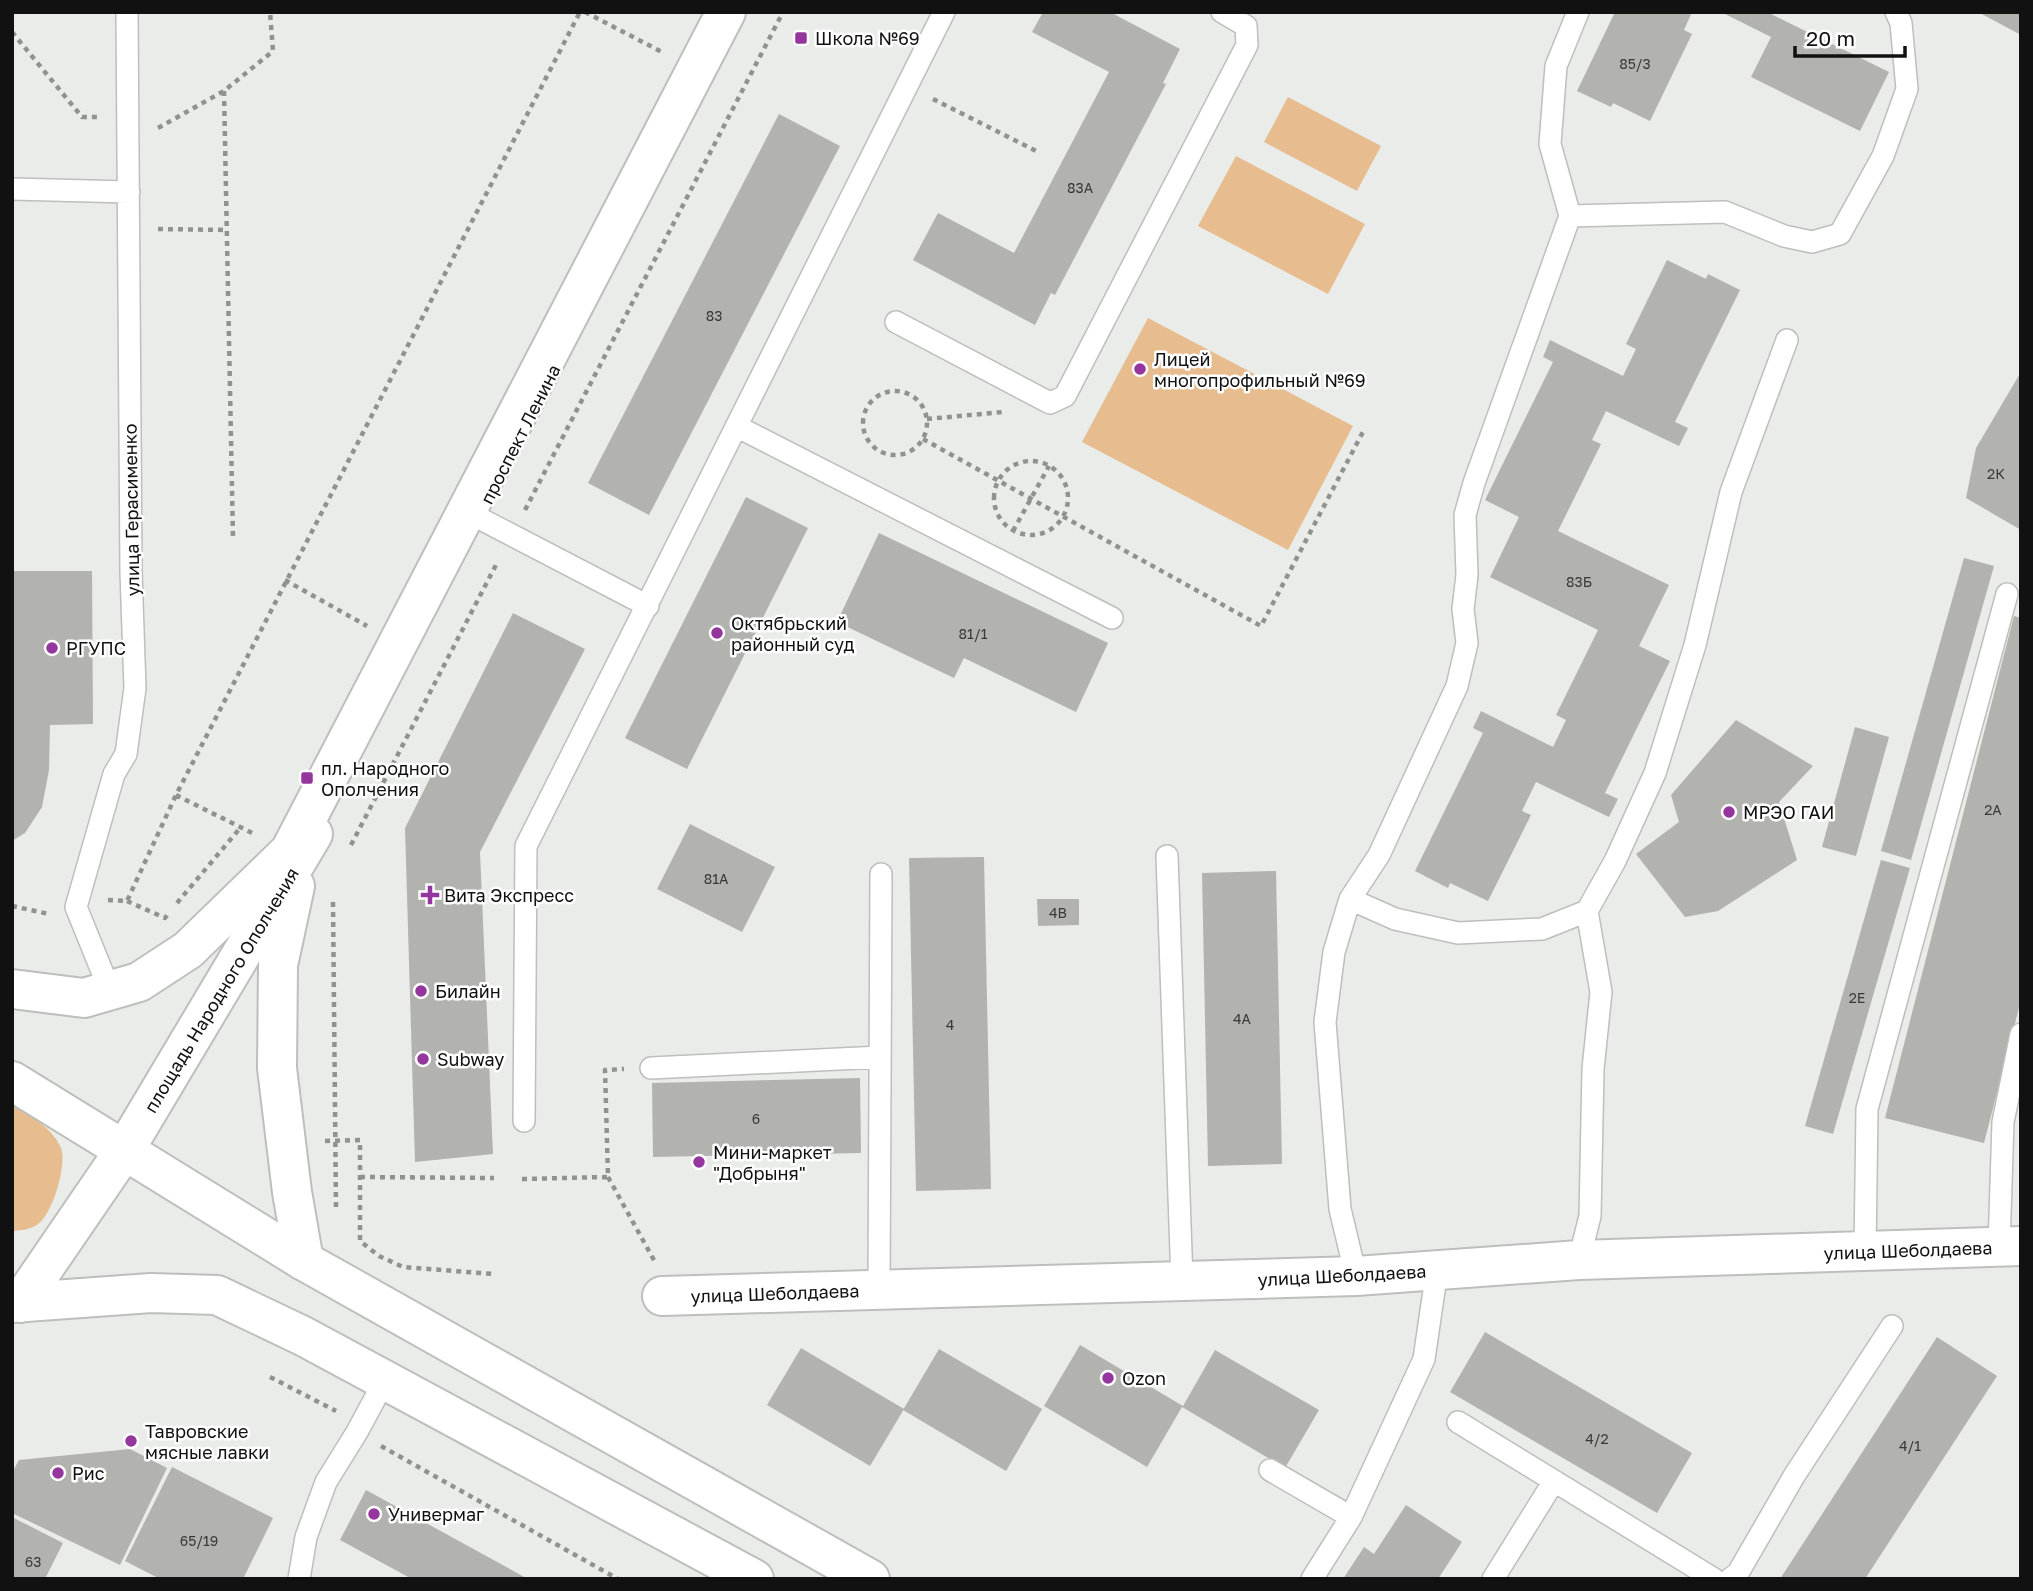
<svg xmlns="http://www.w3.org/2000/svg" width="2033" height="1591" viewBox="0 0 2033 1591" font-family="'Golos Text',sans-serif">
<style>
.green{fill:#e7bd8f}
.building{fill:#b2b2ae}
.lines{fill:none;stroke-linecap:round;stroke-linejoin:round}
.service-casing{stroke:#bdbfbc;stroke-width:24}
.minor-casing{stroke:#bdbfbc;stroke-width:42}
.secondary-casing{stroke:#bdbfbc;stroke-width:42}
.primary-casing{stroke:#bdbfbc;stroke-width:42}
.path{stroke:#90928f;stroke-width:4.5;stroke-dasharray:5 5;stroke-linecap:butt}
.service{stroke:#fff;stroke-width:21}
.minor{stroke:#fff;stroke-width:38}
.secondary{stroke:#fff;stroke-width:38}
.primary{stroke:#fff;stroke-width:38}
.poi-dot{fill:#95359e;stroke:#fff;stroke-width:2.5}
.labels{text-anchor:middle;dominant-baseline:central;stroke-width:5;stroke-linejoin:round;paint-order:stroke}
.number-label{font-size:14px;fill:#383938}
.poi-label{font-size:18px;fill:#101110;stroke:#fff;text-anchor:start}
.street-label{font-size:18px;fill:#101110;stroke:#fff}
</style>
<rect width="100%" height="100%" fill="#e9ece8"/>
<!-- green -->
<path class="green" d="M 1288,97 L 1381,146 L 1357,191 L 1264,142 Z
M 1236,156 L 1365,224 L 1328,294 L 1198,226 Z
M 1148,318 L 1353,426 L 1288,550 L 1082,442 Z
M 12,1105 C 30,1116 52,1127 61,1148 C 67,1165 53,1213 38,1224 C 30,1230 22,1230 12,1231 Z"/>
<!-- building -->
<path class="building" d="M 1043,12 L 1110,12 L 1180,49 L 1163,83 L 1166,84 L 1055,295 L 1051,293 L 1035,325 L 913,260 L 938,213 L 1014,253 L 1109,72 L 1032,32 Z
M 1615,12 L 1692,12 L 1684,30 L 1692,34 L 1650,121 L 1613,103 L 1611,107 L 1577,91 Z
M 1721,12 L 1767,12 L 1889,72 L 1860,131 L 1751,77 L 1771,37 Z
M 1978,12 L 2021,12 L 2021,35 Z
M 779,114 L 840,146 L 649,515 L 588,483 Z
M 1667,260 L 1706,279 L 1708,274 L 1740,290 L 1675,422 L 1688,428 L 1679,446 L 1606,411 L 1592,440 L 1601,444 L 1558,531 L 1669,585 L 1639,646 L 1670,661 L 1605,793 L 1618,799 L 1609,817 L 1536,782 L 1522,811 L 1531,815 L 1488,901 L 1450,883 L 1448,888 L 1415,871 L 1483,733 L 1473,728 L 1481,711 L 1553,747 L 1566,720 L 1556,715 L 1598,630 L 1490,577 L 1519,517 L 1485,500 L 1553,362 L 1543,357 L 1550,340 L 1623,376 L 1636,349 L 1626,344 Z
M 2021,372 L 2021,530 L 1966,498 L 1976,448 Z
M 746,497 L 808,528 L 687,769 L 625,738 Z
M 879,533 L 1108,643 L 1076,712 L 964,658 L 954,678 L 837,622 Z
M 1964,558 L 1994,566 L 1911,860 L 1881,851 Z
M 12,571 L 92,571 L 93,724 L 50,725 L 49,770 L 42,807 L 25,833 L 12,841 Z
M 513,613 L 585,649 L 480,852 L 493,1154 L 415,1162 L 405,828 Z
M 2014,616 L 2021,618 L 2021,1000 L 1984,1143 L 1885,1118 Z
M 1736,720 L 1813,766 L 1779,802 L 1797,860 L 1718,911 L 1685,917 L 1636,854 L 1679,822 L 1671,795 Z
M 1855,727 L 1889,737 L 1856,856 L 1822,847 Z
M 690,824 L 775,867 L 742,932 L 657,889 Z
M 984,857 L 991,1189 L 916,1191 L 909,858 Z
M 1881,860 L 1910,868 L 1833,1134 L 1805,1126 Z
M 1276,871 L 1282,1164 L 1208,1166 L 1202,873 Z
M 1037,899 L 1079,899 L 1079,925 L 1038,926 Z
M 860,1078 L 861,1153 L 653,1157 L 652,1083 Z
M 1485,1332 L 1692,1453 L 1657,1513 L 1450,1392 Z
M 1937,1337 L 1997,1376 L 1865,1579 L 1780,1579 Z
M 1080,1345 L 1183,1406 L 1215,1350 L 1319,1410 L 1285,1468 L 1182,1407 L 1147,1467 L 1044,1406 Z
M 801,1348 L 904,1409 L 870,1466 L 767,1405 Z
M 939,1349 L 1042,1409 L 1006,1471 L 903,1410 Z
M 130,1449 L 167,1468 L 120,1565 L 12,1513 L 12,1473 L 19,1460 Z
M 172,1467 L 273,1518 L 243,1579 L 160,1579 L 125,1561 Z
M 366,1490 L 528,1579 L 412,1579 L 340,1540 Z
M 1406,1505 L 1462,1542 L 1438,1579 L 1343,1579 L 1364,1547 L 1374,1554 Z
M 12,1517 L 63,1543 L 45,1579 L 12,1579 Z"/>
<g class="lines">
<!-- service casing -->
<g class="service-casing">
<path id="service" d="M 12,189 L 129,192
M 1570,216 L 1725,212 L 1784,236 L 1812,242 L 1840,234 L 1883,156 L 1907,89 L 1901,23 L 1896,12
M 896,322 L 1050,403 L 1065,396 L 1247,45 L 1246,26 L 1222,12
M 738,427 L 1112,618
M 477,517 L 648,606
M 1167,856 L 1182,1281
M 1350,899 L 1395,919 L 1458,933 L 1542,929 L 1587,911 L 1615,861 L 1655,773 L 1695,645 L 1731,492 L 1787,340
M 110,991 L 76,907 L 114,774 L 126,754 L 135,688 L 131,572 L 127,12
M 651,1068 L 880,1057
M 524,1121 L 526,846 L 944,12
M 1999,1247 L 2003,1122 L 2021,1034
M 1865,1253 L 1867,1109 L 2007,594
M 1579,1260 L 1590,1216 L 1593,1069 L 1601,992 L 1587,911
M 1356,1276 L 1340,1209 L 1325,1022 L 1334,952 L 1350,899 L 1379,855 L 1457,686 L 1467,643 L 1463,609 L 1467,575 L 1465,515 L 1474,483 L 1570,216 L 1550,144 L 1556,66 L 1578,12
M 879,1291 L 881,874
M 1458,1422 L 1714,1579
M 1270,1470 L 1351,1517
M 299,1579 L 306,1537 L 326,1482 L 357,1432 L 385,1380
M 1312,1579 L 1351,1517 L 1424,1359 L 1437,1270
M 1493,1579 L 1554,1481
M 1730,1579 L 1738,1573 L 1794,1476 L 1892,1326"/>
</g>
<!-- minor casing -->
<g class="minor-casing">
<path id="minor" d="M 295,886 L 278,965 L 277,1068 L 292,1192 L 304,1261
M 124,1151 L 313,834
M 662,1296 L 1356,1276 L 1579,1260 L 2021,1246"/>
</g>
<!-- secondary casing -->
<g class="secondary-casing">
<path id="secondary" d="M 12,989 L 84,998 L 139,982 L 188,950 L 290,851 L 726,12"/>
</g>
<!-- primary casing -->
<g class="primary-casing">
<path id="primary" d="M 12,1081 L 304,1261 L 870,1579
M 12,1303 L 151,1293 L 217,1295 L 303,1336 L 754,1579
M 20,1303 L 124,1151"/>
</g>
<!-- path -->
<path class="path" d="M 585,12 L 662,52
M 12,32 L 82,117 L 99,117
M 224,91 L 233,538
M 933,99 L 1040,153
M 158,128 L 224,91 L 273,51 L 270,12
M 158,229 L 227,230
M863 423a32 32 0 1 1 64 0a32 32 0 1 1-64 0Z
M 927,419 L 1003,412
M 923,439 L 1261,626 L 1365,428
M994 498a37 37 0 1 1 74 0a37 37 0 1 1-74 0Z
M 525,510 L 783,12
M 1013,531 L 1049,466
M 285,580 L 367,626
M 176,795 L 254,834
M 351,845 L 498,561
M 108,900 L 127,901 L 176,795 L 580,12
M 127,901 L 165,918 L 167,915
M 333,902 L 336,1208
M 177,903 L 241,827
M 12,906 L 49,914
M 325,1141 L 360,1140 L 360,1241 L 379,1256 L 403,1267 L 493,1274
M 360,1177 L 494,1178
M 608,1177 L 655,1262
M 522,1179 L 608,1177 L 605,1070 L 624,1069
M 270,1377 L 336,1411
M 381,1446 L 618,1579"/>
<!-- service -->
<use href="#service" class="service"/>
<!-- minor -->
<use href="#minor" class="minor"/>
<!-- secondary -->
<use href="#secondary" class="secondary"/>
<!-- primary -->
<use href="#primary" class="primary"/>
</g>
<!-- markers -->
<g class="poi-dot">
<rect x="794" y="31" width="14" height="14" rx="3.5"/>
<circle cx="1140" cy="369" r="7"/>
<circle cx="717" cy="633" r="7"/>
<circle cx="52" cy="648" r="7"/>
<rect x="300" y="771" width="14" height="14" rx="3.5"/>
<circle cx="1729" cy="812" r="7"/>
<path d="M426.5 884.5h7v7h7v7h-7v7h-7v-7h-7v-7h7z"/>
<circle cx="421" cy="991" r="7"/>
<circle cx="423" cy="1059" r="7"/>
<circle cx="699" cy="1162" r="7"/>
<circle cx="1108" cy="1378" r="7"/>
<circle cx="131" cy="1441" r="7"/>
<circle cx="58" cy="1473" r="7"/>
<circle cx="374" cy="1514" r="7"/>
</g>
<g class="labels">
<!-- number labels -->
<g class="number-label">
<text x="1635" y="63">85/3</text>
<text x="1080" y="187">83А</text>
<text x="714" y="315">83</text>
<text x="1996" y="473">2К</text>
<text x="1579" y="581">83Б</text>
<text x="973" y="633">81/1</text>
<text x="1993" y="809">2А</text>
<text x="716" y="878">81А</text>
<text x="1058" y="912">4В</text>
<text x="1857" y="997">2Е</text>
<text x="1242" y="1018">4А</text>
<text x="950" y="1024">4</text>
<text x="756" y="1118">6</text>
<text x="1597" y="1438">4/2</text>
<text x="1910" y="1445">4/1</text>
<text x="199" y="1540">65/19</text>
<text x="33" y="1561">63</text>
</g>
<!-- poi labels -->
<g class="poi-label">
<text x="815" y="38">Школа №69</text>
<text x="1154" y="359">Лицей<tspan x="1154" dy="21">многопрофильный №69</tspan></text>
<text x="731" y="623">Октябрьский<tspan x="731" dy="21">районный суд</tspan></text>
<text x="66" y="648">РГУПС</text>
<text x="321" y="768">пл. Народного<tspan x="321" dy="21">Ополчения</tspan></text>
<text x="1743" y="812">МРЭО ГАИ</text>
<text x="444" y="895">Вита Экспресс</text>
<text x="435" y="991">Билайн</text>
<text x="437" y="1059">Subway</text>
<text x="713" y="1152">Мини-маркет<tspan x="713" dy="21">"Добрыня"</tspan></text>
<text x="1122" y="1378">Ozon</text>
<text x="145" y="1431">Тавровские<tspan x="145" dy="21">мясные лавки</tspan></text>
<text x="72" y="1473">Рис</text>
<text x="388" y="1514">Универмаг</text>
</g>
<!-- street labels -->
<g class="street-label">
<text transform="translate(520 434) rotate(-63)">проспект Ленина</text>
<text transform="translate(131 510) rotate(-91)">улица Герасименко</text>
<text transform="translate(221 990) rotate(-59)">площадь Народного Ополчения</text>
<text transform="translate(1908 1250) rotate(-2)">улица Шеболдаева</text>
<text transform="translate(1342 1275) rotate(-3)">улица Шеболдаева</text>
<text transform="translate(775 1293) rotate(-2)">улица Шеболдаева</text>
</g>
</g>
<!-- border -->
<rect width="2033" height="1591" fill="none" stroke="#101110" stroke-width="28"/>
<!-- scale -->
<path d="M1795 46v10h110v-10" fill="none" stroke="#101110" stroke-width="3.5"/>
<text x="1806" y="46" font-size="21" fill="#101110" stroke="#ffffff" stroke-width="5" paint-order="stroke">20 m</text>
</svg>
